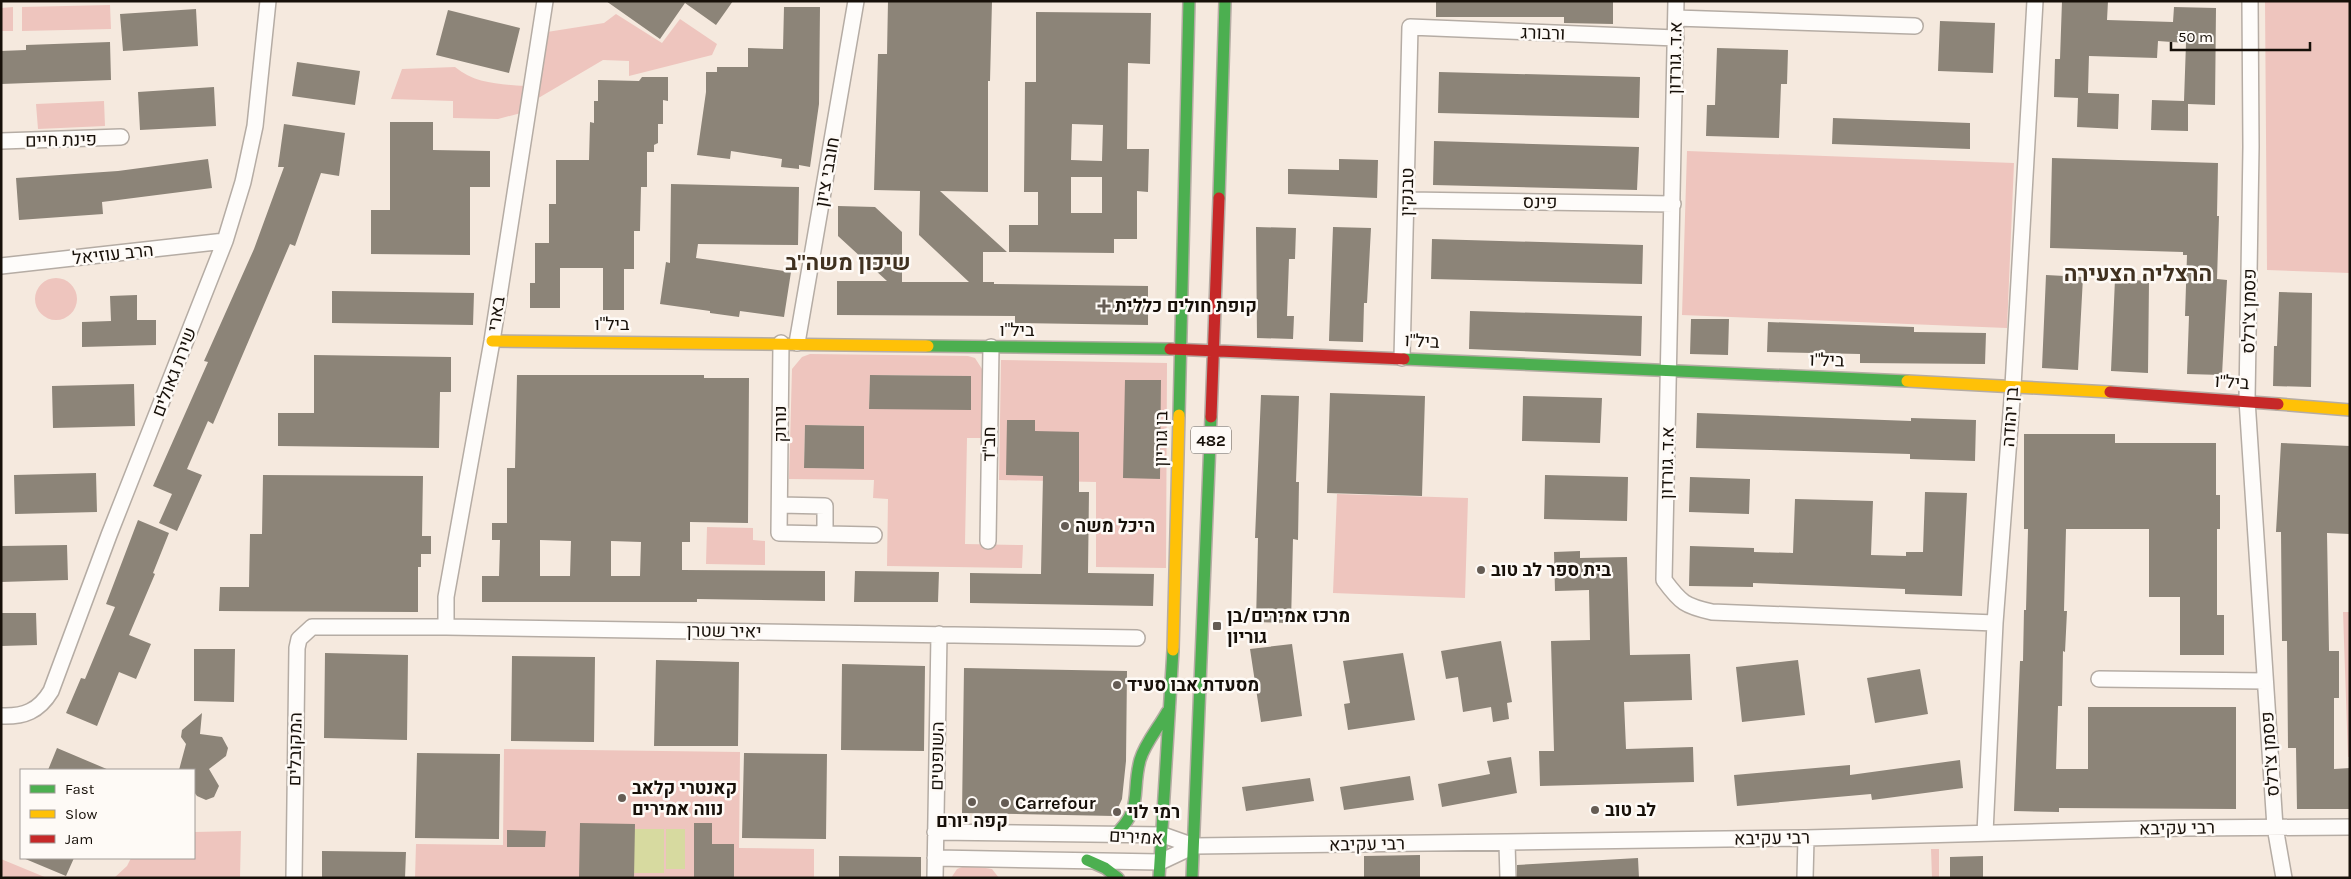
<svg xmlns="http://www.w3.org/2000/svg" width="2351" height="879" viewBox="0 0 2351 879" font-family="Karla,Heebo,sans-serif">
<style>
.green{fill:#eec5be;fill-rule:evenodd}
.water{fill:#d7daa0}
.building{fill:#8c8478;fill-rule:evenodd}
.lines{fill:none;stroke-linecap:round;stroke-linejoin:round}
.street-casing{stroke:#b5aca4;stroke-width:18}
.fast-casing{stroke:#b5aca4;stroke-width:14}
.slow-casing{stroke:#b5aca4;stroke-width:14}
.jam-casing{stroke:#b5aca4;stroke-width:14}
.street{stroke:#fefcfa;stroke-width:15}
.fast{stroke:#4caf50;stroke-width:11}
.slow{stroke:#ffc107;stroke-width:11}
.jam{stroke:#c62828;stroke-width:11}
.poi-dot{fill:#655c54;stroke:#fefaf6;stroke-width:2}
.labels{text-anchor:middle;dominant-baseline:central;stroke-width:5;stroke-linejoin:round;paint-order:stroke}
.shield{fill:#fefaf6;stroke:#5c5650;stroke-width:1}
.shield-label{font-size:16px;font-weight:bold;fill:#171009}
.street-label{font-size:18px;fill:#171009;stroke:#fefaf6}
.poi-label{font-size:18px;font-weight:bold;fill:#171009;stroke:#fefaf6;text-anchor:start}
.district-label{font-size:22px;font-weight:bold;fill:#3f301f;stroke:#fefaf6}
</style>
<rect width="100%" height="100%" fill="#f5e9de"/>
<!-- green -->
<path class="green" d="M 2265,1 L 2350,1 L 2350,273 L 2267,270 Z
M 110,5 L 111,29 L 22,31 L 22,7 Z
M 13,7 L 13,31 L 1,31 L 1,8 Z
M 616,14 L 662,43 L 680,19 L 717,44 L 712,55 L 629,76 L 629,61 L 603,60 L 535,100 L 547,32 L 604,23 Z
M 455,67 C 475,84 500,84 525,86 L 521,113 L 498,119 L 453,118 L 453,101 L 391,99 L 402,69 Z
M 104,101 L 105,126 L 38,129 L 36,104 Z
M 1687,151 L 2014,163 L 2007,328 L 1682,315 Z
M35 299a21 21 0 1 1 42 0a21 21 0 1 1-42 0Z
M 810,354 L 968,356 L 975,358 L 982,369 L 981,438 L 967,438 L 965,544 L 1023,545 L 1022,568 L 887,566 L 888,499 L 873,498 L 874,480 L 789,479 L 792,369 L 802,357 ZM 870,375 L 971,376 L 971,409 L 869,408 ZM 805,425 L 864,426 L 864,469 L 804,468 Z
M 1001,360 L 1167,363 L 1166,568 L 1096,567 L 1096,482 L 999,480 Z
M 1337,494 L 1468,498 L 1465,598 L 1333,593 Z
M 707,527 L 753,528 L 753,540 L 765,541 L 765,565 L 706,564 Z
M 2343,612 L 2350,612 L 2350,757 L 2348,757 Z
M 504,749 L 740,752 L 739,848 L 814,849 L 814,878 L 415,878 L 416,844 L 503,845 Z
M 241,831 L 240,878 L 114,878 L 127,866 L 131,858 L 194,858 L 194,832 Z
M 1931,849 L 1939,849 L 1939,878 L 1932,878 Z
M 1,859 L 47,878 L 7,878 L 1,875 Z
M 967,865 L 992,869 L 999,878 L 951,878 L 957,869 Z"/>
<!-- water -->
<path class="water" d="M 634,829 L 664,829 L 664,873 L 634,873 Z
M 666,829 L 685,829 L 685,869 L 666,869 Z"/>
<!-- building -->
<path class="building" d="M 606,1 L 733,1 L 716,25 L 685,3 L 660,39 Z
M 888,1 L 992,1 L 990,81 L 988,81 L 988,192 L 940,191 L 1007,252 L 983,252 L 983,282 L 994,282 L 994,284 L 1148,286 L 1148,325 L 1015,323 L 1015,316 L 837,315 L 837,281 L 887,281 L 838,236 L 838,206 L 875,207 L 902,232 L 902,282 L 969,282 L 919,235 L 920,191 L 874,190 L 878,54 L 887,54 Z
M 1436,1 L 1613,1 L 1613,24 L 1564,23 L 1564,17 L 1436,17 Z
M 2062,1 L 2108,1 L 2107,20 L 2173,22 L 2174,7 L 2216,8 L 2215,105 L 2188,104 L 2188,131 L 2151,130 L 2152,100 L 2184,101 L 2186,43 L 2158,41 L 2157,58 L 2089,56 L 2088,93 L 2119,94 L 2118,129 L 2077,127 L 2078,98 L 2054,97 L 2055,59 L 2060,59 Z
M 784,7 L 820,7 L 819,104 L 810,167 L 799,165 L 799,169 L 781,167 L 782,159 L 731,151 L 730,159 L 697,155 L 706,92 L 706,72 L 717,72 L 717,67 L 748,67 L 748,48 L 783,49 Z
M 196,9 L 198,46 L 123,51 L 120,14 Z
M 448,10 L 520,28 L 509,73 L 436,55 Z
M 1036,12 L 1151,13 L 1150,64 L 1128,63 L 1127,149 L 1149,149 L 1148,192 L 1137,191 L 1137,239 L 1114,239 L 1114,253 L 1009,252 L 1009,225 L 1038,225 L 1038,192 L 1024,192 L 1025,82 L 1036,82 ZM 1072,124 L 1103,125 L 1102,161 L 1071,160 ZM 1071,177 L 1102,177 L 1102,213 L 1071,213 Z
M 1940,21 L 1995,23 L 1993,73 L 1938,71 Z
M 110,42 L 111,80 L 1,84 L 1,51 L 26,50 L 26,45 Z
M 1717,48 L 1788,50 L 1787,84 L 1781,84 L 1779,138 L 1706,136 L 1707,105 L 1715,105 Z
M 297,62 L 360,71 L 355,105 L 292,96 Z
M 1439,72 L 1640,77 L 1639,118 L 1438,113 Z
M 642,77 L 668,77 L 668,101 L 663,100 L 663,124 L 658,124 L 658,143 L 654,145 L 654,152 L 647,152 L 647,187 L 641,187 L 640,231 L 634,231 L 634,269 L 624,269 L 624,310 L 603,310 L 603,268 L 560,268 L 560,308 L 530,308 L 530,283 L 535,283 L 535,243 L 549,243 L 549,204 L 556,204 L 556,160 L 589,160 L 590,122 L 594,123 L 594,101 L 598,101 L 598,80 L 639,81 Z
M 214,87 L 216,126 L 140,130 L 138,92 Z
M 1833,118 L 1970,123 L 1970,149 L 1832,144 Z
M 390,122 L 433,122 L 433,150 L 490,151 L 490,187 L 470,187 L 470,255 L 371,254 L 371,210 L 390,210 Z
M 284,124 L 345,133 L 339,176 L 321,173 L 295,246 L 290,244 L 213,424 L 208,421 L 187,469 L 202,475 L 177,531 L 159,523 L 172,494 L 153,486 L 208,362 L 204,361 L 254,249 L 284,167 L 278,167 Z
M 1434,141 L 1639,147 L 1637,190 L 1433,185 Z
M 2052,158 L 2218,163 L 2217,216 L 2219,216 L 2217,279 L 2227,280 L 2222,375 L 2187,374 L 2189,316 L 2185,316 L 2187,255 L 2183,255 L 2183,252 L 2050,248 Z
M 208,159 L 212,188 L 102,202 L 103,214 L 19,220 L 16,178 L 118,171 Z
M 1339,159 L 1378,160 L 1377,198 L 1288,194 L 1288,169 L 1339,170 Z
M 671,184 L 799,187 L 798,245 L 698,244 L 696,258 L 791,272 L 784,317 L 740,311 L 739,317 L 710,313 L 710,311 L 660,304 L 666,262 L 670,263 Z
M 1256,227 L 1296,228 L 1295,259 L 1289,259 L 1287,316 L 1294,316 L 1293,339 L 1257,338 Z
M 1333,227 L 1371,228 L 1367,303 L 1364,303 L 1363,342 L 1329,341 Z
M 1432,239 L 1643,245 L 1642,284 L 1431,279 Z
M 2046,275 L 2083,277 L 2078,370 L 2042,368 Z
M 2115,279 L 2149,281 L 2148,373 L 2111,371 Z
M 332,291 L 474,293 L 473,325 L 332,323 Z
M 2279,292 L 2312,293 L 2311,387 L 2273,386 L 2274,346 L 2277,346 Z
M 137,295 L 137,320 L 156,320 L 156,345 L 82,347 L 82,322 L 111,321 L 110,296 Z
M 1470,311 L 1642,316 L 1641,356 L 1469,349 Z
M 1691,319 L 1729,319 L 1728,355 L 1690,354 Z
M 1768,322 L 1914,327 L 1914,332 L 1986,333 L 1985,364 L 1860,363 L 1860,354 L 1767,352 Z
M 314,355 L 451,357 L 451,392 L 440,392 L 439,448 L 278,446 L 278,413 L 314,413 Z
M 517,375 L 704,375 L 704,378 L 749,378 L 748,523 L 690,522 L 690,542 L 682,542 L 682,570 L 825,571 L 825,601 L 697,599 L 697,602 L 482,602 L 482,576 L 499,576 L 500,540 L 492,540 L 492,523 L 507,523 L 507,468 L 515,468 ZM 540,540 L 571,541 L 570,576 L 540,576 ZM 611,541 L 641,542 L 640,576 L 611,576 Z
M 870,375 L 971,376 L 971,410 L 869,409 Z
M 1125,380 L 1161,380 L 1160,479 L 1123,478 Z
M 134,384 L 135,426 L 53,428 L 52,386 Z
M 1330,393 L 1425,396 L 1422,496 L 1327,493 Z
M 1261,395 L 1299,396 L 1296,482 L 1299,482 L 1298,540 L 1293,539 L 1291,623 L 1256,622 L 1258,538 L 1255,538 Z
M 1523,396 L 1602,398 L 1600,443 L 1522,441 Z
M 1697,413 L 1911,421 L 1911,418 L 1976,420 L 1975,461 L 1910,459 L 1910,454 L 1696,448 Z
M 1007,420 L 1035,420 L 1035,431 L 1079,432 L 1079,492 L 1089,492 L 1088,573 L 1154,574 L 1153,606 L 970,603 L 970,573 L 1041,574 L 1043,476 L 1006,475 Z
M 805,425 L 864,426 L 864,469 L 804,468 Z
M 2024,434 L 2115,434 L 2115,443 L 2216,443 L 2216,495 L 2220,495 L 2220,529 L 2217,529 L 2217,615 L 2224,615 L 2224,655 L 2180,655 L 2180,597 L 2149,597 L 2149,529 L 2066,529 L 2064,611 L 2067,611 L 2065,652 L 2063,651 L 2062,706 L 2058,706 L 2056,769 L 2088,769 L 2088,707 L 2236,707 L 2236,809 L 2059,808 L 2059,812 L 2014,811 L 2020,661 L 2023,661 L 2024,610 L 2026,610 L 2028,529 L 2024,529 Z
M 2281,443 L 2350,446 L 2350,534 L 2327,533 L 2329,651 L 2339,651 L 2339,698 L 2334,698 L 2334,769 L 2350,768 L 2350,809 L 2297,809 L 2296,748 L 2288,748 L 2287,641 L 2282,641 L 2281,532 L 2276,532 Z
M 96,473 L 97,512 L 15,514 L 14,475 Z
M 263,475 L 423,476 L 422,536 L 431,536 L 431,554 L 421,554 L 421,567 L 418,567 L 418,612 L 219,611 L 220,587 L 249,587 L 250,534 L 262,534 Z
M 1545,475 L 1628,477 L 1627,521 L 1544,519 Z
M 1690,477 L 1750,479 L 1749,514 L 1689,512 Z
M 1925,492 L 1967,493 L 1962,596 L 1905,594 L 1905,589 L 1833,586 L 1753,583 L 1753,587 L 1689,586 L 1690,546 L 1754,548 L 1754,552 L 1793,553 L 1795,499 L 1873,501 L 1871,555 L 1906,556 L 1906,552 L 1923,552 Z
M 138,520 L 169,533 L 153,573 L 155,574 L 129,635 L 151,644 L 136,679 L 119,672 L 97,726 L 66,713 L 81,678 L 85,679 L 115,607 L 106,604 Z
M 67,545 L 68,580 L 1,582 L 1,546 Z
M 1580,551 L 1580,558 L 1627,557 L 1630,655 L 1690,654 L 1692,700 L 1624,702 L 1626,749 L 1693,747 L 1694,782 L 1540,786 L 1539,751 L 1554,751 L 1551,641 L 1590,640 L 1589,590 L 1555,591 L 1554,552 Z
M 855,571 L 939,572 L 938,602 L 854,602 Z
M 1,613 L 36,613 L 37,645 L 1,646 Z
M 1501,641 L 1512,702 L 1507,703 L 1509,719 L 1493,722 L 1491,707 L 1463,712 L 1458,677 L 1446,679 L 1441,651 Z
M 1292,644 L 1302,716 L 1261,722 L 1250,649 Z
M 194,649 L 235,649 L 234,702 L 194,701 Z
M 325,653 L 408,655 L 407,740 L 324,738 Z
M 1403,653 L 1415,720 L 1348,730 L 1344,704 L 1350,703 L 1343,661 Z
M 512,656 L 595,657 L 594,742 L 511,741 Z
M 656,660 L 739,662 L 738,746 L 654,746 Z
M 1798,660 L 1805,715 L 1742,722 L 1736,667 Z
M 842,664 L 925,666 L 924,751 L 841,750 Z
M 964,668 L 1127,671 L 1126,761 L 1122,799 L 1114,816 L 962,813 Z
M 1920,669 L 1928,714 L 1875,723 L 1867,678 Z
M 202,713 L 200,734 L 222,737 L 228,748 L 226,756 L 209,769 L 219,786 L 214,797 L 206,800 L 197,796 L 194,792 L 194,770 L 179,770 L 186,744 L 181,737 L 182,730 Z
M 57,748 L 109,770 L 48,770 Z
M 417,753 L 500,754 L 499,839 L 415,838 Z
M 744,753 L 827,754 L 826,839 L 742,838 Z
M 1511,757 L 1517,793 L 1442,807 L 1438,784 L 1490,774 L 1487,761 Z
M 1960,760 L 1963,788 L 1872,800 L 1871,794 L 1737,806 L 1734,775 L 1850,765 L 1850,775 Z
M 1410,776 L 1414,800 L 1344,810 L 1340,787 Z
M 1310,778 L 1314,801 L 1246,811 L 1242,787 Z
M 580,823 L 635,824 L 634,878 L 579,878 Z
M 694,823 L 712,823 L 712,844 L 734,844 L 734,878 L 694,878 Z
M 507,830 L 546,831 L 545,847 L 507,847 Z
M 322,851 L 406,852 L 405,878 L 322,878 Z
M 1420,855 L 1420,878 L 1364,878 L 1364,856 Z
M 839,856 L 921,857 L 921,878 L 839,878 Z
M 1983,856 L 1983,878 L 1950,878 L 1950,857 Z
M 23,858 L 74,858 L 66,876 Z
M 1638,858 L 1639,878 L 1517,878 L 1517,865 Z"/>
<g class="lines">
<!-- street casing -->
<g class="street-casing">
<path id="street" d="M 1676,1 L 1664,580 C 1681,603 1685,606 1712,612 L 1995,623
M 2250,1 L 2251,147 L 2247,400 L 2275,827 L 2284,878
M 1676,18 L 1915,26
M 1,141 L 121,137
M 1407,200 L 1673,204
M 1,266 L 225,241
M 781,343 L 779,533 L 874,535
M 797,343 L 856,1
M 1402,358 L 1410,27 L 1676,38
M 780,505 L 825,506 L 825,534
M 988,541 L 991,347
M 446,627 L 446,597 L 492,341 L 545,1
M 2099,679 L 2265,681
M 1,716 C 24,717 39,711 51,691 L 109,535 L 225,241 L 243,182 L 255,126 L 268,1
M 935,832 L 1163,835 L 1194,846 L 1806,838 L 2182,828 L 2350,827
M 1985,833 L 1995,623 L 2013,386 L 2035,1
M 1507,843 L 1508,878
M 935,858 L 1160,862 L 1194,846
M 294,878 L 297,648 L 299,639 L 312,627 L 446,627 L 1137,638
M 935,878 L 939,634
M 1805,878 L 1806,838"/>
</g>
<!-- fast casing -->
<g class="fast-casing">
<path id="fast" d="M 1219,198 L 1225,1
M 928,346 L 1170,349
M 1404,359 L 1907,381
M 1179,415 L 1189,1
M 1114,836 C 1144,808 1131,794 1140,760 C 1145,743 1159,727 1167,712
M 1087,860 L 1105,868 L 1118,878
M 1159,878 L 1173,650
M 1192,878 L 1211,417"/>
</g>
<!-- slow casing -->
<g class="slow-casing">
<path id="slow" d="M 492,341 L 928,346
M 1907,381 L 2110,392
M 2278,404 L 2350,410
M 1173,650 L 1179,415"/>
</g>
<!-- jam casing -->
<g class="jam-casing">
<path id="jam" d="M 1170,349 L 1404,359
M 2110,392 L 2278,404
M 1211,417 L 1219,198"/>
</g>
<!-- street -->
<use href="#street" class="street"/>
<!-- fast -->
<use href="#fast" class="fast"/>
<!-- slow -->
<use href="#slow" class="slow"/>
<!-- jam -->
<use href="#jam" class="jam"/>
</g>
<!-- markers -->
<g class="poi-dot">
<path d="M1101.5 298.5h5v5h5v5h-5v5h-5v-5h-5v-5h5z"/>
<circle cx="1065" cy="526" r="5"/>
<circle cx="1481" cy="570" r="5"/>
<rect x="1212" y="621" width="10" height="10" rx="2.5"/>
<circle cx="1117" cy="685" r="5"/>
<circle cx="622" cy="798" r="5"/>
<circle cx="972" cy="802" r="5"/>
<circle cx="1005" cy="803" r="5"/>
<circle cx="1595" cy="810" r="5"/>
<circle cx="1117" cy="812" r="5"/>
</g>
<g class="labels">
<!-- shield labels -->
<rect class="shield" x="1191" y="426.5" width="40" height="27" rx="4"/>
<g class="shield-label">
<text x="1211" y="440">482</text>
</g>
<!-- street labels -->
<g class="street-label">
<text transform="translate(1543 33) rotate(2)">ורבורג</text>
<text transform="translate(1675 58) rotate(-89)">א.ד. גורדון</text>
<text transform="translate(61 140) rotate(-1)">פינת חיים</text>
<text transform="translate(827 172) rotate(-80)">חובבי ציון</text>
<text transform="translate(1407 192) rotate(-89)">טבנקין</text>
<text transform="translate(1540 202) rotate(1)">פינס</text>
<text transform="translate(113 254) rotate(-6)">הרב עוזיאל</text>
<text transform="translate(2249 311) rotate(-89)">פסמן צ'רלס</text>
<text transform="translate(496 314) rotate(-81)">בארי</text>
<text x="612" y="324">ביל"ו</text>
<text x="1017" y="330">ביל"ו</text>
<text transform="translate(1422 341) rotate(3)">ביל"ו</text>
<text transform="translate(1827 360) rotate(2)">ביל"ו</text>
<text transform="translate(174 372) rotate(-69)">שירת גאולים</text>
<text transform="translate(2232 382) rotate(4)">ביל"ו</text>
<text transform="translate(2010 417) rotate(-86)">בן יהודה</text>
<text transform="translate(780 424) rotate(-90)">נורוק</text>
<text transform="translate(1161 439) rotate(-89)">בן גוריון</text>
<text transform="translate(989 444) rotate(-89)">חב"ד</text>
<text transform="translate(1667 463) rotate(-89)">א.ד. גורדון</text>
<text transform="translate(724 631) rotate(1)">יאיר שטרן</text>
<text transform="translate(295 749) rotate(-89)">המקובלים</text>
<text transform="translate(2270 754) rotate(-94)">פסמן צ'רלס</text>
<text transform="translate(937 756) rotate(-89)">השופטים</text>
<text transform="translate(2177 828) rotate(-1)">רבי עקיבא</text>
<text transform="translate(1136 837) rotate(3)">אמירים</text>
<text transform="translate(1772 838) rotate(-1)">רבי עקיבא</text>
<text transform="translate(1367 844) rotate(-1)">רבי עקיבא</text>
</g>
<!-- poi labels -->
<g class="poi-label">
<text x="1115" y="306">קופת חולים כללית</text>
<text x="1075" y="526">היכל משה</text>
<text x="1491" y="570">בית ספר לב טוב</text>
<text x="1227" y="616">מרכז אמירים/בן<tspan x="1227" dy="21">גוריון</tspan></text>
<text x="1127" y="685">מסעדת אבו סעיד</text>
<text x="632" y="788">קאנטרי קלאב<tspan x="632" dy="21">נווה אמירים</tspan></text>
<text x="1015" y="803">Carrefour</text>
<text x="1605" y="810">לב טוב</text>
<text x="1127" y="812">רמי לוי</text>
<text x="972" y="821" text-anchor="middle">קפה יורם</text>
</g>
<!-- district labels -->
<g class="district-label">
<text x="848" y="263">שיכון משה"ב</text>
<text x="2138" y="274">הרצליה הצעירה</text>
</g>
</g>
<!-- border -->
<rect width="2351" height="879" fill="none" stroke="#171009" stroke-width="5"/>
<!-- legend -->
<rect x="20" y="769" width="175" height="90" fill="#fefaf6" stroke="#a29c97"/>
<rect x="30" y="785" width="25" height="8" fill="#4caf50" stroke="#a29c97"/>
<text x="65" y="794" font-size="15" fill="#171009">Fast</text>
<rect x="30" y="810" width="25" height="8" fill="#ffc107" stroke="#a29c97"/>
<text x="65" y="819" font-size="15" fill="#171009">Slow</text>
<rect x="30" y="835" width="25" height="8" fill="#c62828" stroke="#a29c97"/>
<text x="65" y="844" font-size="15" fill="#171009">Jam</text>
<!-- scale -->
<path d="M2171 42v8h139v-8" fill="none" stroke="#171009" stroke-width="2.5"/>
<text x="2178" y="42" font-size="15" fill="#171009" stroke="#fefaf6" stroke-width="4" paint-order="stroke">50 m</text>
</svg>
